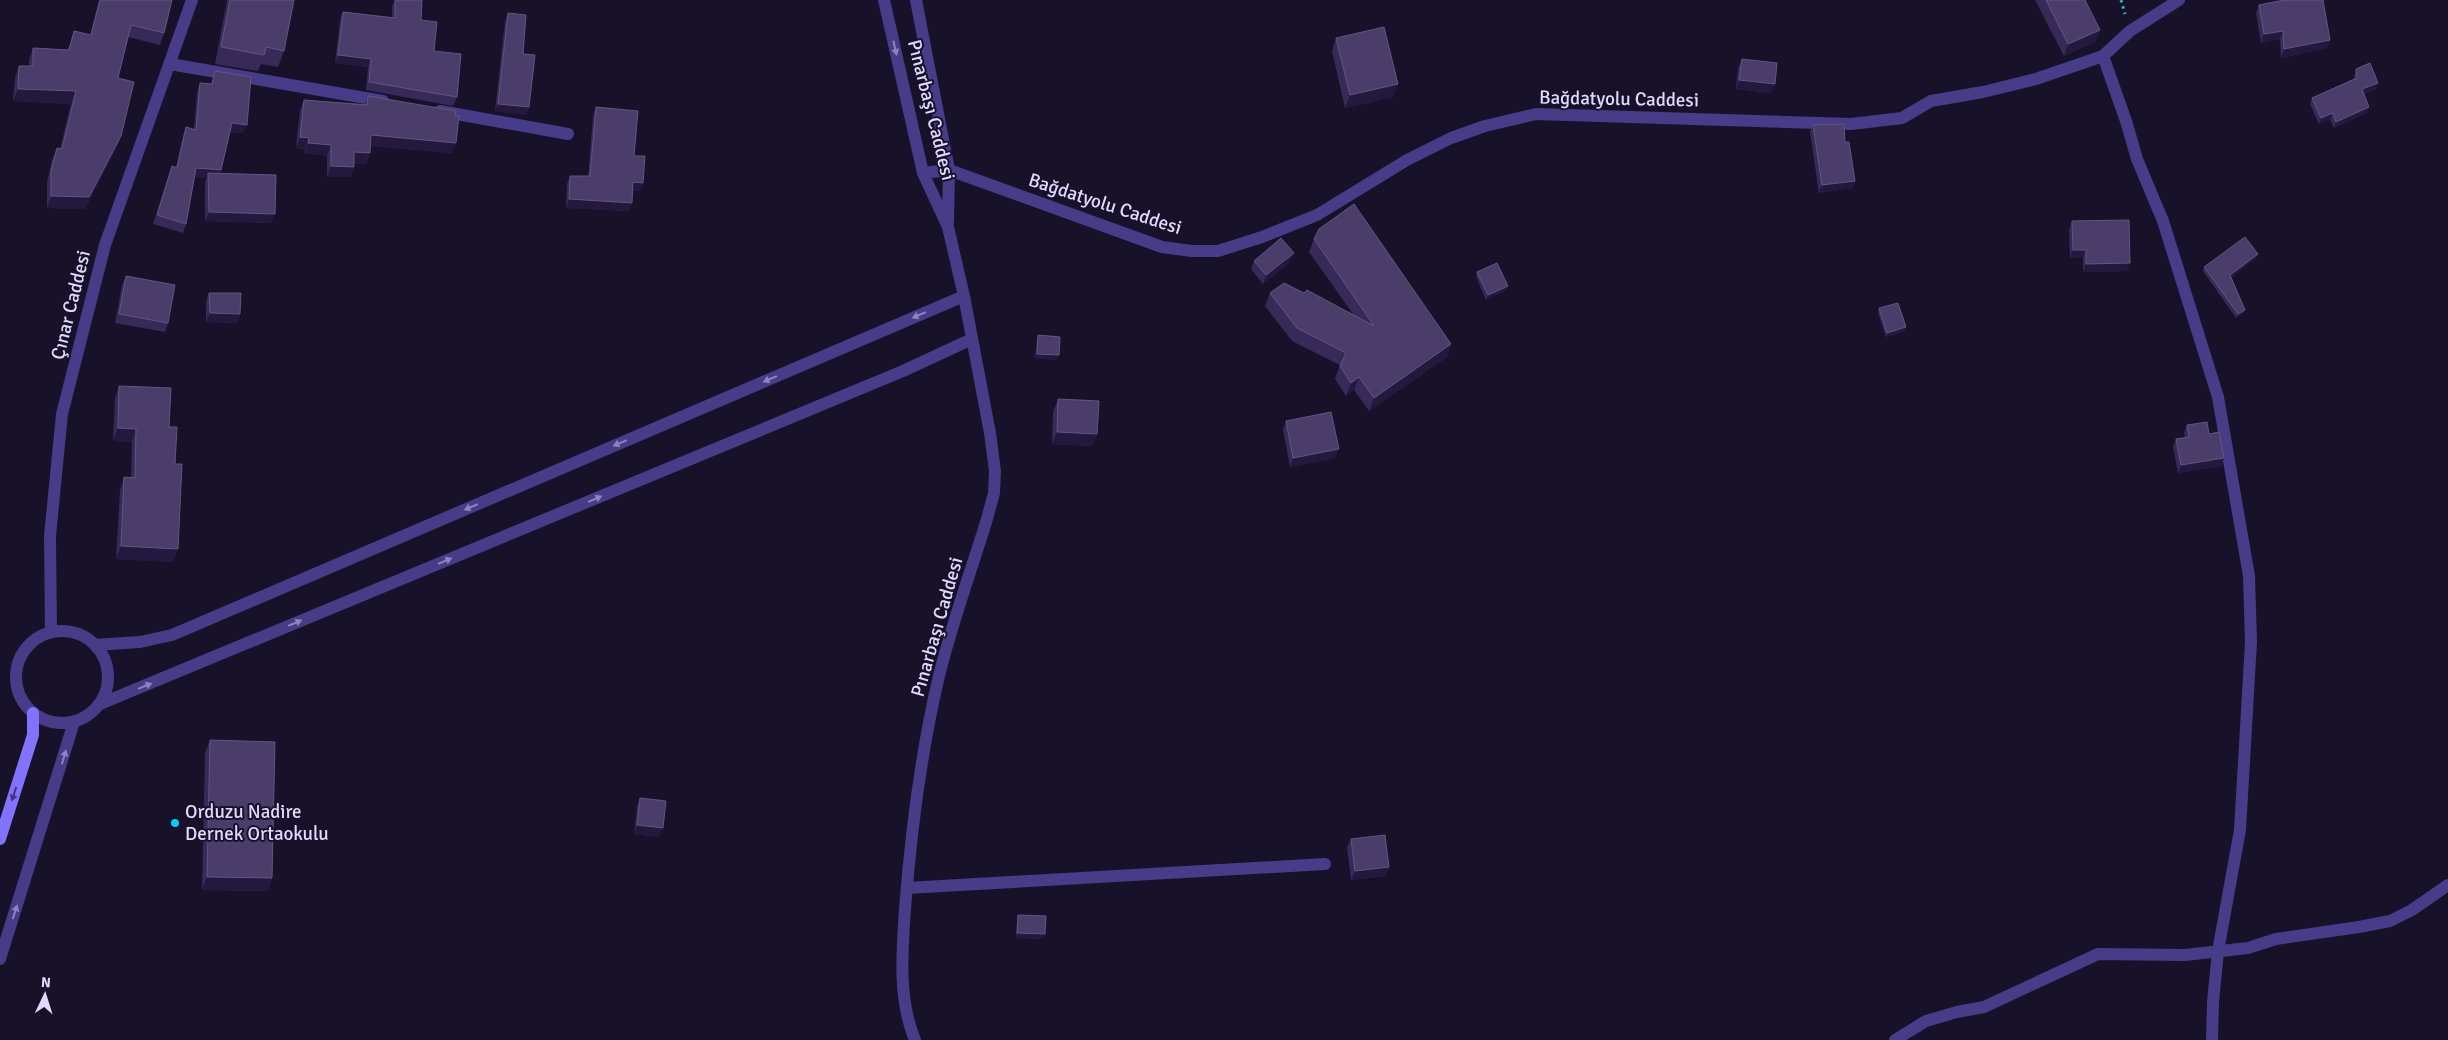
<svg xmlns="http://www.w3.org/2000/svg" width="2448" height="1040" viewBox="0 0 2448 1040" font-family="Signika,sans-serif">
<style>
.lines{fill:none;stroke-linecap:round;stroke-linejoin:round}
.path{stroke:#31b5bc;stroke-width:3;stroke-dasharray:2.5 4;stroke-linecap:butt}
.service{stroke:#473c88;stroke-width:12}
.minor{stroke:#473c88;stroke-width:12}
.tertiary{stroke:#473c88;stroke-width:12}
.secondary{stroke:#8371ff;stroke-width:12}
.wall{fill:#382a58}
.shaded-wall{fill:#23183e}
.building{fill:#4a3d6a;stroke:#625581}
.oneway{fill:#8d83be}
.oneway2{fill:#43377f}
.poi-dot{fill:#06cbfe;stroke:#18112a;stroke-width:2}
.labels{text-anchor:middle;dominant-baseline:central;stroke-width:4;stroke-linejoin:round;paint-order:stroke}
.street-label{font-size:19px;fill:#e2d9ff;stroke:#18112a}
.poi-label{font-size:19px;fill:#e2d9ff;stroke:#18112a;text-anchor:start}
</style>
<rect width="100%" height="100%" fill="#18112a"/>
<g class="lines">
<!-- path -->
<path class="path" d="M 2121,0 L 2125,14"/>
<!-- service -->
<path class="service" d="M 907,888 L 1325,864"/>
<!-- minor -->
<path class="minor" d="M 2103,56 L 2126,121 L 2137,159 L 2163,221 L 2218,397 L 2249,576 L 2251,642 L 2240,830 L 2218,951 L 2213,1002 L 2212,1040
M 170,64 L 383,101
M 440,111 L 568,134
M 1895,1040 L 1926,1021 L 1957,1012 L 1984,1007 L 2098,954 L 2185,955 L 2248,948 L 2276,939 L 2359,927 L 2390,921 L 2412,910 L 2448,885"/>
<!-- tertiary -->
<path class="tertiary" d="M 884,0 L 923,173 L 948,227 L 964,296 L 990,433 L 995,471 L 994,493 L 987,519 C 971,571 952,623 939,676 C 921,752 911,831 905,909 C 902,953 898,999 915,1040
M 916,0 L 949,170 L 948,222
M 923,173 L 949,170 L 1162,247 L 1192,251 L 1218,251 L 1262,237 L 1317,215 L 1407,160 L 1451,138 L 1485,126 L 1536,114 L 1851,124 L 1902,118 L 1931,101 L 1983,92 L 2036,79 L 2103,56 L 2130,31 L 2179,0
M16 677a46 46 0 1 1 92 0a46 46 0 1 1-92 0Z
M 51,632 L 50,536 L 62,414 L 105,245 L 192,0
M 95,645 L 140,642 L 172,635 L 964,296
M 100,704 L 903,371 L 972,339
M 0,959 L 74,722"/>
<!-- secondary -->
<path class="secondary" d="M 0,839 L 33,735 L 33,713"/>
</g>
<!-- wall -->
<path class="wall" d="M 99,0 L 172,0 L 164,33 L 160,45 L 128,37 L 118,78 L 116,148 L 85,209 L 47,208 L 47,183 L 52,160 L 57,148 L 60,149 L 71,104 L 13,101 L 15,78 L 19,66 L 29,66 L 29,60 L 33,48 L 68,50 L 74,31 L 90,35 Z
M 227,0 L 294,0 L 284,51 L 278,67 L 261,64 L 258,71 L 215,64 Z
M 395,0 L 422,0 L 421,20 L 434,51 L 457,97 L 453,106 L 366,90 L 368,67 L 335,63 L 340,20 L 343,12 L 392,18 L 392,6 Z
M 2035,0 L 2085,0 L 2100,30 L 2095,42 L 2064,56 Z
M 2283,0 L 2323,0 L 2330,40 L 2327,48 L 2281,58 L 2280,39 L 2261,43 L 2256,13 L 2259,5 Z
M 508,13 L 523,54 L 529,107 L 526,115 L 495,111 L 505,21 Z
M 1336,38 L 1393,97 L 1345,108 L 1332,51 Z
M 1742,59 L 1775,84 L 1771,93 L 1736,89 L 1738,68 Z
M 2356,69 L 2376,89 L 2364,94 L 2367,113 L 2334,128 L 2330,119 L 2319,124 L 2310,104 L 2312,98 L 2354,79 L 2354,76 Z
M 215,71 L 243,133 L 230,132 L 220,174 L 271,223 L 205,221 L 205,182 L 207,178 L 195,177 L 186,224 L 183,233 L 153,224 L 172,166 L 176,167 L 183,136 L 186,127 L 194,129 L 197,92 L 200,83 L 211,84 Z
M 368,96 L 452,153 L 370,146 L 370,153 L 366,164 L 354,163 L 354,167 L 350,177 L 327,177 L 327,156 L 304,153 L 305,149 L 296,148 L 300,110 L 304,100 L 365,104 Z
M 596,107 L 634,156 L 643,183 L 640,191 L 632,190 L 629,211 L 566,208 L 567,184 L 570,176 L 588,176 L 593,116 Z
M 1813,125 L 1845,142 L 1855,181 L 1853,188 L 1819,193 L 1810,132 Z
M 2072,221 L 2127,271 L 2083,272 L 2083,258 L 2070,258 L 2069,230 Z
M 1314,239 L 1451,344 L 1447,357 L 1369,411 L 1354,390 L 1346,396 L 1335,379 L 1340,365 L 1292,341 L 1265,306 L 1270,293 L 1304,293 L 1353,314 L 1309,252 Z
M 2256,258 L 2231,277 L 2245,310 L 2243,314 L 2236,318 L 2203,271 L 2204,267 Z
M 1254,261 L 1290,262 L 1263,284 L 1251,269 Z
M 1477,272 L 1508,286 L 1506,290 L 1486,300 L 1476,276 Z
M 126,276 L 168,323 L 165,332 L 115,323 L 122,285 Z
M 209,293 L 240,314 L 237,323 L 206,322 L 206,302 Z
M 1879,308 L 1905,331 L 1886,337 L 1878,313 Z
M 1038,335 L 1057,360 L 1035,358 L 1037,340 Z
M 119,386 L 169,427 L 175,464 L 173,562 L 116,559 L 120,490 L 124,477 L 131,478 L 132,442 L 113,441 L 115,399 Z
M 1058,399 L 1097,434 L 1092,446 L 1052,444 L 1053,412 Z
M 1286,421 L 1335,458 L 1290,467 L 1283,430 Z
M 2187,425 L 2209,434 L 2224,458 L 2221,466 L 2178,473 L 2173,447 L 2176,439 L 2185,438 L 2184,433 Z
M 210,740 L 272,878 L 268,891 L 202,890 L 205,753 Z
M 640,798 L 659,837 L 634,834 L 637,807 Z
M 1351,839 L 1389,867 L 1385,876 L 1351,880 L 1347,847 Z
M 1018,915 L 1045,934 L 1043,939 L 1016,938 L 1017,920 Z"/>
<!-- shaded-wall -->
<path class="shaded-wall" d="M 2100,30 L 2095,42 L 2064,56 L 2068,44 Z
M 2283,31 L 2280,39 L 2261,43 L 2264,34 Z
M 2330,40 L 2327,48 L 2281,58 L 2284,49 Z
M 338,55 L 371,59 L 368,67 L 335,63 Z
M 1739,80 L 1775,84 L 1771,93 L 1736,89 Z
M 2378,83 L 2376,89 L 2359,95 L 2362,89 Z
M 1398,84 L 1393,97 L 1345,108 L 1350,95 Z
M 18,89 L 76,91 L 71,104 L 13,101 Z
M 498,104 L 529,107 L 526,115 L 495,111 Z
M 2369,107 L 2367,113 L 2334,128 L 2336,122 Z
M 2333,113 L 2330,119 L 2319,124 L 2321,118 Z
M 232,123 L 247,125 L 243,133 L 229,132 Z
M 371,135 L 456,143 L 452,153 L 367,146 Z
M 121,136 L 116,148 L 85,209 L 47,208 L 51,196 Z
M 300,137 L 309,138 L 305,149 L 296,148 Z
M 308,143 L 331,145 L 327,156 L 304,153 Z
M 354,152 L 370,153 L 366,164 L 350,163 Z
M 331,166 L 354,167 L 350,177 L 327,177 Z
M 196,168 L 221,170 L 218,179 L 208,173 L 207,178 L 193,177 Z
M 1855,181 L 1853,188 L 1819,193 L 1822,185 Z
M 633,182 L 643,183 L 640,191 L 630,190 Z
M 569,199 L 632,203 L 629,211 L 566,208 Z
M 209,212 L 275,214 L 271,223 L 205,221 Z
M 2073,250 L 2086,250 L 2083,258 L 2070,258 Z
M 1294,253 L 1290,262 L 1263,284 L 1266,275 Z
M 2258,254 L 2256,258 L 2229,280 L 2230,275 Z
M 2130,263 L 2127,271 L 2083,272 L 2086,264 Z
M 1508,286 L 1506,290 L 1486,300 L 1488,295 Z
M 2245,310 L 2243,314 L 2236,318 L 2238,314 Z
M 210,313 L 240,314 L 237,323 L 206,322 Z
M 1906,327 L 1905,331 L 1886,337 L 1887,333 Z
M 1451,344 L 1447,357 L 1369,411 L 1374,398 Z
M 1037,354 L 1059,355 L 1057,360 L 1035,358 Z
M 1359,377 L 1354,390 L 1346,396 L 1351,383 Z
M 118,428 L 136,429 L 132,442 L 113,441 Z
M 1057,432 L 1097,434 L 1092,446 L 1052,444 Z
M 1339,449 L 1335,458 L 1290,467 L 1293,458 Z
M 2224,458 L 2221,466 L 2178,473 L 2181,465 Z
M 121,546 L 178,549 L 173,562 L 116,559 Z
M 637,825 L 663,828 L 659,837 L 634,834 Z
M 1389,867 L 1385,876 L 1351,880 L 1355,871 Z
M 207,877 L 272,878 L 268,891 L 202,890 Z
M 1017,933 L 1045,934 L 1043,939 L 1016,938 Z"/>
<!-- building -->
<path class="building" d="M 100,0 L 172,0 L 164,33 L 131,25 L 118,78 L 134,82 L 121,136 L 89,197 L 51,196 L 51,171 L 57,148 L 62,149 L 76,91 L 18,89 L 19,66 L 33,66 L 33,48 L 69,50 L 74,31 L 91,35 Z
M 230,0 L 294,0 L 284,51 L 266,47 L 264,55 L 221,47 Z
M 395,0 L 422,0 L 421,20 L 437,22 L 434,51 L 461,54 L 457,97 L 369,82 L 371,59 L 338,55 L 343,12 L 395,18 Z
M 2046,0 L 2085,0 L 2100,30 L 2068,44 Z
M 2284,0 L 2323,0 L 2330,40 L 2284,49 L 2283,31 L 2264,34 L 2259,5 Z
M 508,13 L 526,15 L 523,54 L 535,55 L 529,107 L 498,104 Z
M 1384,27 L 1398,84 L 1350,95 L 1336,38 Z
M 1742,59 L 1777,63 L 1775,84 L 1739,80 Z
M 2370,63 L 2378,83 L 2362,89 L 2369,107 L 2336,122 L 2333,113 L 2321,118 L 2312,98 L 2357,78 L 2356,69 Z
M 215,71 L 251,77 L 247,125 L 232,123 L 221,170 L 196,168 L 186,224 L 157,215 L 172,166 L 177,168 L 186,127 L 196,130 L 200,83 L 212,84 Z
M 368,96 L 456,111 L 455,116 L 459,116 L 456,143 L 371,135 L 370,153 L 354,152 L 354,167 L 331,166 L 331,145 L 308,143 L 309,138 L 300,137 L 304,100 L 367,105 Z
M 596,107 L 638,111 L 634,156 L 645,156 L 643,183 L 633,182 L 632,203 L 569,199 L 570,176 L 590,176 Z
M 1844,124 L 1845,142 L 1849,142 L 1855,181 L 1822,185 L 1813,125 Z
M 208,173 L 276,175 L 275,214 L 209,212 Z
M 1354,204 L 1451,344 L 1374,398 L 1359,377 L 1351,383 L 1340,366 L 1346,353 L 1297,328 L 1270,293 L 1284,283 L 1304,293 L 1307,290 L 1374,326 L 1314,239 L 1319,229 Z
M 2129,220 L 2130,263 L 2086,264 L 2086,250 L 2073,250 L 2072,221 Z
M 2245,237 L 2258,254 L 2230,275 L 2245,310 L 2238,314 L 2204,267 Z
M 1281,238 L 1294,253 L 1266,275 L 1254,261 Z
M 1497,263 L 1508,286 L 1488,295 L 1477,272 Z
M 126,276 L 175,285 L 168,323 L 119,314 Z
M 209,293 L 241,293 L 240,314 L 210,313 Z
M 1898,303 L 1906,327 L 1887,333 L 1879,308 Z
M 1038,335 L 1060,337 L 1059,355 L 1037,354 Z
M 119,386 L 171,388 L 169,427 L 177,427 L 175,464 L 182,464 L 178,549 L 121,546 L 124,477 L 135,478 L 136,429 L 118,428 Z
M 1058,399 L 1099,401 L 1097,434 L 1057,432 Z
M 1331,412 L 1339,449 L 1293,458 L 1286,421 Z
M 2207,422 L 2209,434 L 2219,432 L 2224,458 L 2181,465 L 2176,439 L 2189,437 L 2187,425 Z
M 210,740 L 275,742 L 272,878 L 207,877 Z
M 640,798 L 666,801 L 663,828 L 637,825 Z
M 1385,835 L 1389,867 L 1355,871 L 1351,839 Z
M 1018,915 L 1046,916 L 1045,934 L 1017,933 Z"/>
<!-- one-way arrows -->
<defs><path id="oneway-solid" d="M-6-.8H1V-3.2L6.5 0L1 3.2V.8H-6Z" transform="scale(1.25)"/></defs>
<g class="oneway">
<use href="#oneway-solid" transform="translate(895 48) rotate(77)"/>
<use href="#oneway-solid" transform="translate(919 315) rotate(157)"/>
<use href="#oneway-solid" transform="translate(770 379) rotate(157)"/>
<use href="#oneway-solid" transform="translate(620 443) rotate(157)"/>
<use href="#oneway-solid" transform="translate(595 499) rotate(-23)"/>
<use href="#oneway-solid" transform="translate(471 507) rotate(157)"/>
<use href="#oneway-solid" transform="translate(445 561) rotate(-23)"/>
<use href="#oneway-solid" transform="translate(295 623) rotate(-23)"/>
<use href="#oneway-solid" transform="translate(145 686) rotate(-22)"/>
<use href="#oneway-solid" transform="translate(64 757) rotate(-74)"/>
<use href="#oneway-solid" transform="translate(15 912) rotate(-72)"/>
</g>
<use class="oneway2" href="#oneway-solid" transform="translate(14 794) rotate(108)"/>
<!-- markers -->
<circle class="poi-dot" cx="175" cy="823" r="5"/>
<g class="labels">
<!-- street labels -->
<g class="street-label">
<text transform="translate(1619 99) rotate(1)">Bağdatyolu Caddesi</text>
<text transform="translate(931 110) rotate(76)">Pınarbaşı Caddesi</text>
<text transform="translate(1105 204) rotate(18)">Bağdatyolu Caddesi</text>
<text transform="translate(71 305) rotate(-76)">Çınar Caddesi</text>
<text transform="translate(937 627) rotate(-74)">Pınarbaşı Caddesi</text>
</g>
<!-- poi labels -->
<g class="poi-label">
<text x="185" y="812">Orduzu Nadire<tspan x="185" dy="22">Dernek Ortaokulu</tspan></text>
</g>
</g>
<!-- north arrow -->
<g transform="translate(45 995) rotate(4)" stroke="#18112a" stroke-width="4" paint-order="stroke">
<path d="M0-4L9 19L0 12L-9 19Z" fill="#e2d9ff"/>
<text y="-8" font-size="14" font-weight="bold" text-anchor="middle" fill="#e2d9ff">N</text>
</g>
</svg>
